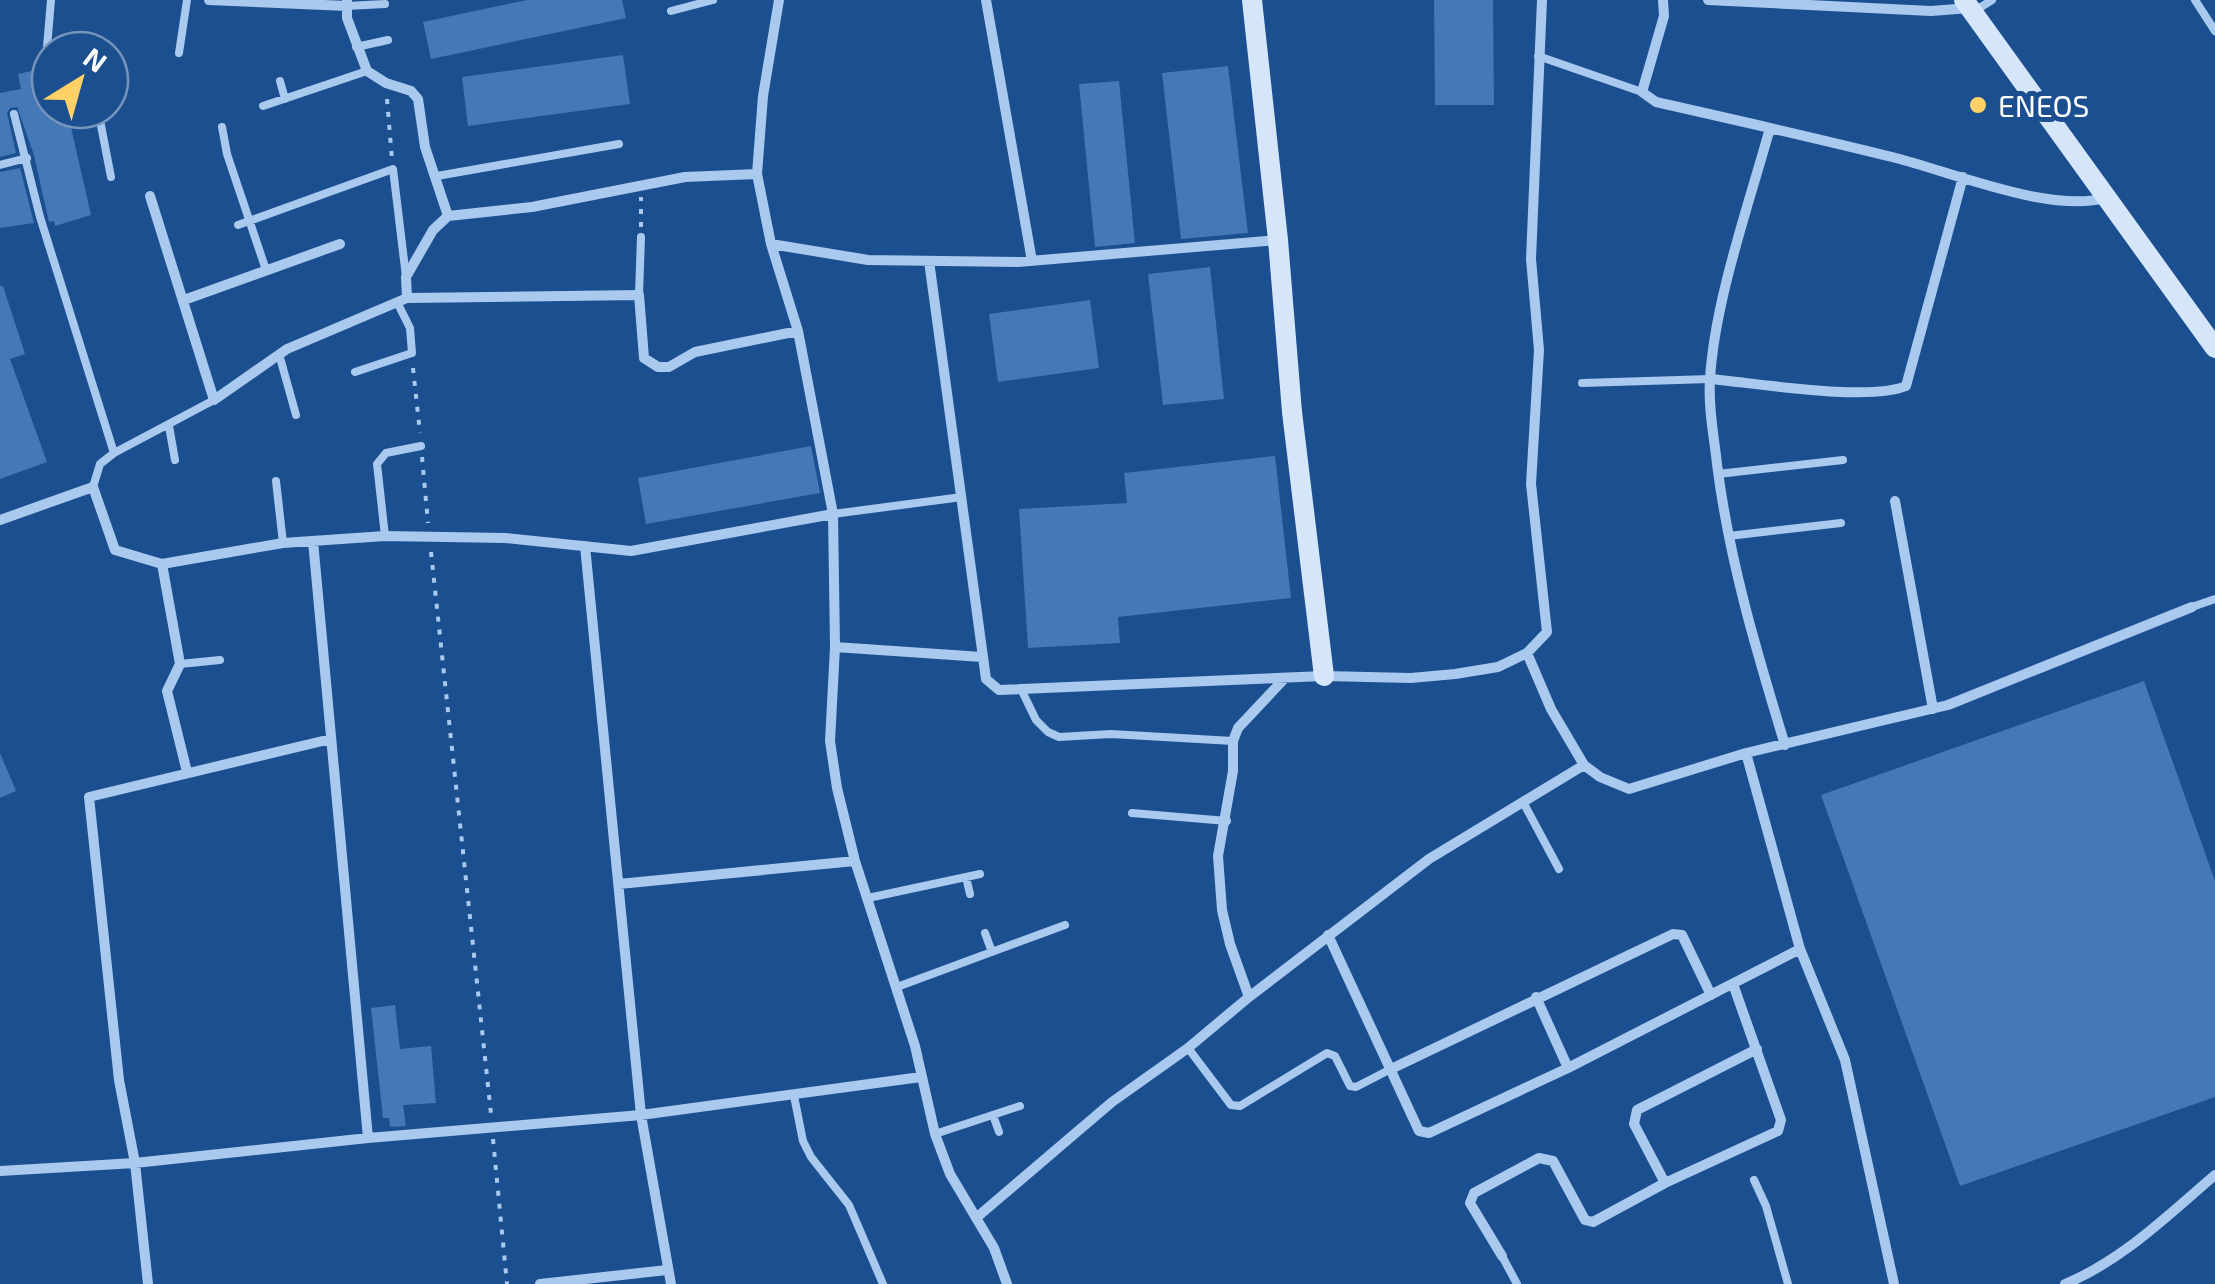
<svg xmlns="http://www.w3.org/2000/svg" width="2215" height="1284" viewBox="0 0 2215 1284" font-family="'Exo 2',sans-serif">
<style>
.building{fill:#4478b7}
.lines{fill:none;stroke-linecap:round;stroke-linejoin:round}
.path{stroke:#a9c9ee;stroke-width:4;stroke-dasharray:5 8;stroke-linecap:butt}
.lane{stroke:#a9c9ee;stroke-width:8}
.street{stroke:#a9c9ee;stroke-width:10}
.secondary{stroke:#d6e6fa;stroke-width:20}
.poi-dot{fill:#ffd166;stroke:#1b4f8f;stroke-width:4}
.labels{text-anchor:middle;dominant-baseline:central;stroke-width:10;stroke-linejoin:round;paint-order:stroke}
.poi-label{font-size:30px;fill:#fff;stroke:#1b4f8f;text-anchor:start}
</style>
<rect width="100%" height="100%" fill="#1b4f8f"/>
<!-- building -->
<path class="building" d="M 527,0 L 622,0 L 626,18 L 431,59 L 423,22 Z
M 1434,0 L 1493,0 L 1494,105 L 1435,105 Z
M 623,55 L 630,104 L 468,126 L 462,77 Z
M 1228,66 L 1248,233 L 1181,239 L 1162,73 Z
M 36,70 L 45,100 L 50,99 L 50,110 L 67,110 L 91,215 L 55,226 L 54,221 L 49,222 L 34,155 L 17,107 L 10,108 L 7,113 L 16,153 L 0,157 L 0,93 L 21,89 L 18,74 Z
M 1119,81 L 1135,243 L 1095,247 L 1079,84 Z
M 20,168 L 34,223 L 0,228 L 0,172 Z
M 1210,267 L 1224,399 L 1163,405 L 1148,274 Z
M 0,286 L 3,286 L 25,354 L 10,359 L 47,462 L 0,479 Z
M 1090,300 L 1099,368 L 998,382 L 989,314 Z
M 811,446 L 820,493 L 646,524 L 638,478 Z
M 1275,456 L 1291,598 L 1118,617 L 1120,643 L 1028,648 L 1019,509 L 1127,503 L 1124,473 Z
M 2144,681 L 2215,881 L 2215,1097 L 1960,1186 L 1821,795 Z
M 0,753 L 16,791 L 0,798 Z
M 395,1005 L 400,1049 L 431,1046 L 436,1103 L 403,1105 L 406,1126 L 390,1127 L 389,1118 L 383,1118 L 371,1008 Z"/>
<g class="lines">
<!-- path -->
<path class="path" d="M 387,99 L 392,159
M 641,227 L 641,197
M 413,368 L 420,433
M 422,457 L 428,523
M 431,552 L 491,1114
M 493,1139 L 507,1284"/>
<!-- lane -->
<path class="lane" d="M 2195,0 L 2215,31
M 347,6 L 385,4
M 671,11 L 713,0
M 1973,12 L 1992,0
M 356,47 L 388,40
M 179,53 L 187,0
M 1538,56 L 1642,92
M 50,67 L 46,59 L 51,0
M 280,81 L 285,99
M 263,106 L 367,71
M 98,110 L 111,177
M 14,114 L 40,217 L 114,453
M 222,127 L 227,154 L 266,270
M 0,165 L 27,158
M 437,176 L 619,144
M 238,225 L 393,169 L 406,277
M 639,295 L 641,237
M 279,354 L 296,415
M 355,372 L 412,353 L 410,328 L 397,302
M 1582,383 L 1710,379
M 169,426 L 175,460
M 1718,474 L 1843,460
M 276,481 L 283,543
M 93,487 L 100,464 L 114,453 L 214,400
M 833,514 L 962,497
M 385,536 L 377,464 L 386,453 L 421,446
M 1729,536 L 1841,523
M 2192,607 L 2215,599
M 180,664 L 220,660
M 1021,689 L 1036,720 L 1048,732 L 1059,737 L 1111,734 L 1233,741
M 1523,802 L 1559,869
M 1132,813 L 1227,821
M 966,877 L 970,894
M 868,898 L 980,874
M 985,933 L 992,952
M 897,987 L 1065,925
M 1188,1048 L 1231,1105 L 1240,1106 L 1327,1053 L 1335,1056 L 1350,1086 L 1356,1087 L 1389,1070
M 794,1096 L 803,1141 L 811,1157 L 849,1205 L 883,1284
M 993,1115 L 999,1132
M 935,1134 L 1020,1106
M 1754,1180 L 1766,1206 L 1788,1284
M 1502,1256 L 1517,1284"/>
<!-- street -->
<path class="street" d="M 209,0 L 347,6
M 347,0 L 347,18 L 367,71 L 386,83 L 411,91 L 418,99 L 425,147 L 448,216
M 779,0 L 763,96 L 757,174 L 771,244 L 798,331 L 833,514 L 835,647 L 830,741 L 837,788 L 855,861 L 915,1046 L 935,1134 L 950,1174 L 994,1248 L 1007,1284
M 986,0 L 1032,261
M 1663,0 L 1664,16 L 1642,92 L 1656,102 C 1736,120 1816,138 1896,158 C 1954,173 2049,213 2106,198
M 1708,0 L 1931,11 L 1970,8
M 1770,128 C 1749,204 1714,303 1710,380 C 1708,408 1714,436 1717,464 C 1729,560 1757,653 1785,745
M 150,196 L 214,400 L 287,349 L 407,298 L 639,295 L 644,358 L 658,367 L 669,367 L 695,352 L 798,331
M 771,244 L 868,260 L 1018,262 L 1277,240
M 929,261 L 986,679 L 999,690 L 1324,676 L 1411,678 L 1455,674 L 1498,667 L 1527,653 L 1547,632 L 1531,484 L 1539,350 L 1531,259 L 1542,0
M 407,298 L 406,277 L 433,230 L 448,216 L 532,207 L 685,177 L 757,174
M 184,300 L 340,244
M 1710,379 C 1756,383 1868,402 1906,386 L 1963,177
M 1895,501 L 1933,709
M 0,520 L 93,487 L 115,550 L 162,564 L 283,543 L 385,536 L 505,538 L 631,551 L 833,514
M 313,541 L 368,1138
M 585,546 L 641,1115 L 671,1284
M 162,564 L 180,664 L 167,691 L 187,772
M 835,647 L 982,657
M 1527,653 L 1551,709 L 1584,765 L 1600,777 L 1629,789 L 1746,753 L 1948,705 L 2192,607
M 1746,753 L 1800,949 L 1845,1060 L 1894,1284
M 619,884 L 855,861
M 1328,935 L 1419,1131 L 1429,1133 L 1568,1068 L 1800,949
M 1733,984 L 1781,1120 L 1778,1131 L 1665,1183 L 1634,1124 L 1637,1110 L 1757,1049
M 1249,997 L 1230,944 L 1222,910 L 1218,856 L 1233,771 L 1233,741 L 1238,728 L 1285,678
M 1536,997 L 1568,1068
M 1389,1070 L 1673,934 L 1682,935 L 1711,995
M 0,1171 L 135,1163 L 368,1138 L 641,1115 L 921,1077
M 976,1218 L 1112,1102 L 1188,1048 L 1249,997 L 1429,859 L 1584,765
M 1502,1256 L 1470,1203 L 1474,1193 L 1539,1158 L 1553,1161 L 1585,1220 L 1593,1222 L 1665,1183
M 148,1284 L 135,1163 L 119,1080 L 89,797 L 331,739
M 540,1284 L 667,1270
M 2065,1284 C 2123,1260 2168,1215 2215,1175"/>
<!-- secondary -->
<path class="secondary" d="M 1252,0 L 1278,240 L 1292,412 L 1324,676
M 1964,0 L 2215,348"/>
</g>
<!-- markers -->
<circle class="poi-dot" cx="1978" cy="105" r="10"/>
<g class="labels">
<!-- poi labels -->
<g class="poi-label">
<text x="1998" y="105">ENEOS</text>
</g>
</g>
<!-- north arrow -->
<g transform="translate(80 80) rotate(37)"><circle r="48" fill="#1b4f8f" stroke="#7695bc" stroke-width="2.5"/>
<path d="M0-8L18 38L0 25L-18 38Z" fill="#ffd166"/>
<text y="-15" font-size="28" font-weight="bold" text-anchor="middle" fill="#ffffff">N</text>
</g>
</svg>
